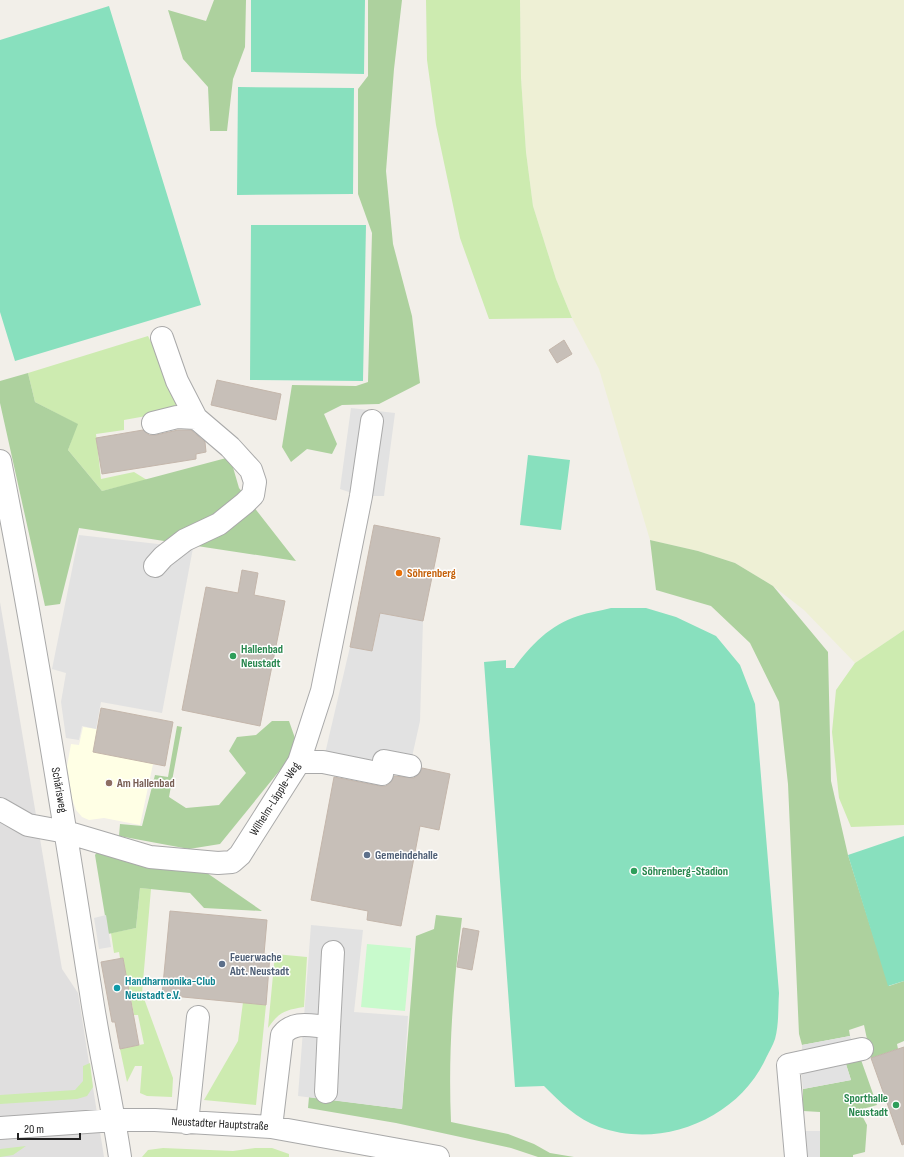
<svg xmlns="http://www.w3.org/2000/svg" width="904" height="1157" viewBox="0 0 904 1157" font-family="'Sofia Sans Condensed',sans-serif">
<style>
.residential{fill:#e0dfdf}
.education{fill:#ffffe5}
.farmland{fill:#eef0d5}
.grass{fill:#cdebb0}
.forest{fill:#add19e}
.park{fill:#c8facc}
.pitch{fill:#88e0be}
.parking{fill:#e2e2e2}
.building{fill:#c7bfb8;stroke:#c4b6ab}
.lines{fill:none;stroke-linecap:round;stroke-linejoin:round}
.minor-casing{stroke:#a9a9a9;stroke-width:24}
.minor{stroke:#fff;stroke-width:22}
.food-dot{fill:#e8710a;stroke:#fff;stroke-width:1.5}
.leisure-dot{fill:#2e9e5b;stroke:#fff;stroke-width:1.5}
.education-dot{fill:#8d6e63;stroke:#fff;stroke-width:1.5}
.service-dot{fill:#5c6f8a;stroke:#fff;stroke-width:1.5}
.culture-dot{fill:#0f9aa8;stroke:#fff;stroke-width:1.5}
.labels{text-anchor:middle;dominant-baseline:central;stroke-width:3;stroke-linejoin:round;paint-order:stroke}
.food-label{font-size:12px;font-weight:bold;fill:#c56008;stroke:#fff;text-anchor:start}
.leisure-label{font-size:12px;font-weight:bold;fill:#27864d;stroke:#fff;text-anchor:start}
.education-label{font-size:12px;font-weight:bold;fill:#785e54;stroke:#fff;text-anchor:start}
.street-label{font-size:12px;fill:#222;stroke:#fff}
.service-label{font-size:12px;font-weight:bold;fill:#4e5e75;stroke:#fff;text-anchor:start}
.culture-label{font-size:12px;font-weight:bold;fill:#0d838f;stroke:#fff;text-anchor:start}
</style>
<rect width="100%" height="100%" fill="#f2efe9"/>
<!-- residential -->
<path class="residential" d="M 0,602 L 62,969 L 78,993 L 104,1157 L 0,1157 Z"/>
<!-- education -->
<path class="education" d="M 101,708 L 173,722 L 165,766 L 153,764 L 140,825 L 104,818 L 89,820 L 82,817 L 76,810 L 72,799 L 67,766 L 71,744 L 79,745 L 83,727 L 97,729 Z"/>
<!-- farmland -->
<path class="farmland" d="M 520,0 L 904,0 L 904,630 L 855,663 L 804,610 L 773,586 L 735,563 L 698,551 L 650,540 L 599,369 L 572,318 L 556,279 L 533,206 L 526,152 L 521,78 Z"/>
<!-- grass -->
<path class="grass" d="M 426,0 L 520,0 L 521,78 L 526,152 L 533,206 L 556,279 L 572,318 L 489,319 L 460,238 L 436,125 L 427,60 Z
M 148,336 L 185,409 L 124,420 L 124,430 L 96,434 L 101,479 L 134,472 L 147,480 L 102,491 L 68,450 L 77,424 L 35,402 L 28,373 Z
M 904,630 L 904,825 L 851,827 L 839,798 L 832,732 L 836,690 L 855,663 Z
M 140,888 L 151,889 L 142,993 L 173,1078 L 172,1097 L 147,1096 L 140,1093 L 142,1066 L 135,1066 L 127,1082 L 120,1049 L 144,1044 L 138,1015 L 134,1015 L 123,958 L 120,958 L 119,952 L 114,953 L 111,933 L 136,928 Z
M 275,954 L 307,957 L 304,1007 C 285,1010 279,1012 268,1028 Z
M 243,1002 L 266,1005 L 256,1105 L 204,1100 L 238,1041 Z
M 90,1063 L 93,1087 L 87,1096 L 77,1099 L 0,1104 L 0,1095 L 75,1090 L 83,1081 L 83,1066 Z
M 26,1146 L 13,1155 L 0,1157 L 0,1149 Z
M 163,1148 L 233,1151 L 255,1148 L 272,1148 L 289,1154 L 289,1157 L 142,1157 L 148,1150 Z"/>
<!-- forest -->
<path class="forest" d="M 214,0 L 246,0 L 245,47 L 233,79 L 227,131 L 210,131 L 208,87 L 183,59 L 168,10 L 206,21 Z
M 368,0 L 402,0 L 394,69 L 386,171 L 393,244 L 412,316 L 420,383 L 379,404 L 342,405 L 324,414 L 337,444 L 332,454 L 307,449 L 291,462 L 282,447 L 292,385 L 356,386 L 368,382 L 372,233 L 358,194 L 358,89 L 368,76 Z
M 28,373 L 35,402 L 78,424 L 68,450 L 102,491 L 230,457 L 239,488 L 296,561 L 79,528 L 60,604 L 45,606 L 0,403 L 0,381 Z
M 650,540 L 698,551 L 735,563 L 773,586 L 828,652 L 831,781 L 848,855 L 889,986 L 904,981 L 904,1041 L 897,1044 L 898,1049 L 871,1058 L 864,1025 L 849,1030 L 850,1036 L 802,1045 L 799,1034 L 788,784 L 779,702 L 750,643 L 711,606 L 656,590 Z
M 272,721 L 289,721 L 296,741 L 289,759 L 220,844 L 189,849 L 119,836 L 120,824 L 142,826 L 155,775 L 168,777 L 177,726 L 182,727 L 169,797 L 186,808 L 219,805 L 246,773 L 229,751 L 237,737 L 256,735 Z
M 100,848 L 148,866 L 207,873 L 262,911 L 204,908 L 190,893 L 140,888 L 136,928 L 108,934 L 95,855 Z
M 436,915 L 462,918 C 453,986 448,1053 451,1122 L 508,1134 L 534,1144 L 550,1153 L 574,1157 L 538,1157 L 511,1148 L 396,1123 L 308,1108 L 309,1097 L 402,1109 L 416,936 L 434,929 Z
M 860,1057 L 877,1105 L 859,1110 L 867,1125 L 865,1152 L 853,1155 L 853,1157 L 820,1157 L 820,1112 L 803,1111 L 803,1089 L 851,1080 L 845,1061 Z"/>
<!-- park -->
<path class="park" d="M 367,944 L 411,948 L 405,1011 L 361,1007 Z"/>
<!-- pitch -->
<path class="pitch" d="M 251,0 L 365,0 L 364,74 L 251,72 Z
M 109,6 L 201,305 L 15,361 L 0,312 L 0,40 Z
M 238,87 L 354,88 L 353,194 L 237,195 Z
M 251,225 L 366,225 L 363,381 L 250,380 Z
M 528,455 L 570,460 L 561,530 L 520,525 Z
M 611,608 L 646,608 L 676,617 L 716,636 L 740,665 L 755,704 L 779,993 C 778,1008 779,1025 775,1039 C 773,1045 769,1052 766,1058 C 739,1118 662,1150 599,1127 C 577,1119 560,1102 544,1086 L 515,1087 L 484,662 L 506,660 L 506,668 L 514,668 C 530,646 551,624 578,616 C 589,612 600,611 611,608 Z
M 904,836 L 904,981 L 888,986 L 848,855 Z"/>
<!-- parking -->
<path class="parking" d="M 351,408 L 395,413 L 384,496 L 361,496 L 340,489 Z
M 79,535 L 193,548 L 162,713 L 101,702 L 96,729 L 82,726 L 79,740 L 66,738 L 61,702 L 66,673 L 52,669 Z
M 380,613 L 423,621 L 420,721 L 410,766 L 323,762 L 350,647 L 372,651 Z
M 106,915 L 111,947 L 99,949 L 94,918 Z
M 311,925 L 363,930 L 354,1012 L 408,1016 L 402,1109 L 298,1096 Z
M 850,1036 L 853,1045 L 802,1055 L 802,1045 Z
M 845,1061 L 851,1080 L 803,1089 L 801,1071 Z
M 803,1131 L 820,1131 L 820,1157 L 803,1157 Z"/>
<!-- building -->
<path class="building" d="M 564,340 L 572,354 L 557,363 L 549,350 Z
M 217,380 L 281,394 L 276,420 L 211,405 Z
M 143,430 L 149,435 L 156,435 L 178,430 L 191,430 L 205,442 L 206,452 L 196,454 L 196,459 L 102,474 L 96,438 Z
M 374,525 L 440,538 L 423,621 L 380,613 L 372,651 L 350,647 Z
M 242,570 L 258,573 L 254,595 L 285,601 L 260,726 L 182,710 L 206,587 L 238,593 Z
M 101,708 L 173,722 L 165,766 L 93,752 Z
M 422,768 L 450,774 L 439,830 L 420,826 L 401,926 L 367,920 L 368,911 L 311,900 L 334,777 L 380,786 L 386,786 L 391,782 L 394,776 L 414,778 L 419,774 Z
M 170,911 L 267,920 L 264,954 L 270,955 L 266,1005 L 162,995 Z
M 463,928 L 479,931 L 472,970 L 457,967 Z
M 123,958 L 139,1045 L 120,1049 L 115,1022 L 112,1022 L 101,962 Z
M 904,1047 L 904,1144 L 902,1145 L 871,1058 Z"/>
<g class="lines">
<!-- minor casing -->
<g class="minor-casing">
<path id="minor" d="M 153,423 L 177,417 L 196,418
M 0,461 C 35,637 63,815 91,993 C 99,1048 112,1102 120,1157
M 155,566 L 163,557 L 185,540 L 219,524 L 245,503 L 253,495 L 255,482 L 251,470 L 230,447 L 196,418 L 177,381 L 162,338
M 299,762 L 323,762 L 382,774 L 384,761 L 410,766
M 0,809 L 28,825 L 66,832 L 150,857 L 218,863 L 232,862 L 240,855 L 299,762 L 322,691 L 361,496 L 372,421
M 326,1092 L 329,1027
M 187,1123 L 198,1017
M 271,1127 L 282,1035 C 294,1020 311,1026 329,1027 L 333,952
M 0,1128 L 115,1120 L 155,1120 L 271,1127 L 438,1157
M 796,1157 L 788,1065 L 862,1049"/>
</g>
<!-- minor -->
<use href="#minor" class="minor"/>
</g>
<!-- markers -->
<circle class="food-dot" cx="399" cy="573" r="4"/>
<g class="leisure-dot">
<circle cx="233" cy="656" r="4"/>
<circle cx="634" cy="871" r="4"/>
<circle cx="896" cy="1105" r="4"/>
</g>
<circle class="education-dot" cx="109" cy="783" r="4"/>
<g class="service-dot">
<circle cx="367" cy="855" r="4"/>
<circle cx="222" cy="964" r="4"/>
</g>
<circle class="culture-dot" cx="117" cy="988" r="4"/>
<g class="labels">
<!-- food labels -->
<g class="food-label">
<text x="407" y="573">Söhrenberg</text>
</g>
<!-- leisure labels -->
<g class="leisure-label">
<text x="241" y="649">Hallenbad<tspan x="241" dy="14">Neustadt</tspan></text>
<text x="642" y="871">Söhrenberg-Stadion</text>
<text x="888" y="1098" text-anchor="end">Sporthalle<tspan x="888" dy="14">Neustadt</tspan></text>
</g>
<!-- education labels -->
<g class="education-label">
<text x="117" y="783">Am Hallenbad</text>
</g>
<!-- street labels -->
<g class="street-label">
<text transform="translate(59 790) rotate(80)">Schärisweg</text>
<text transform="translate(275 799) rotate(-58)">Wilhelm-Läpple-Weg</text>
<text transform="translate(220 1124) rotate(3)">Neustadter Hauptstraße</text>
</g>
<!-- service labels -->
<g class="service-label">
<text x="375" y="855">Gemeindehalle</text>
<text x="230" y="957">Feuerwache<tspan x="230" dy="14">Abt. Neustadt</tspan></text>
</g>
<!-- culture labels -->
<g class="culture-label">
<text x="125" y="981">Handharmonika-Club<tspan x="125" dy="14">Neustadt e.V.</tspan></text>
</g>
</g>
<!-- scale -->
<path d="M18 1133v6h62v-6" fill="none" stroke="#222222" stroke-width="2"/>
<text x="24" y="1133" font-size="12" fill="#222222" stroke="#ffffff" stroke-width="3" paint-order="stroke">20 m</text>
</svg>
